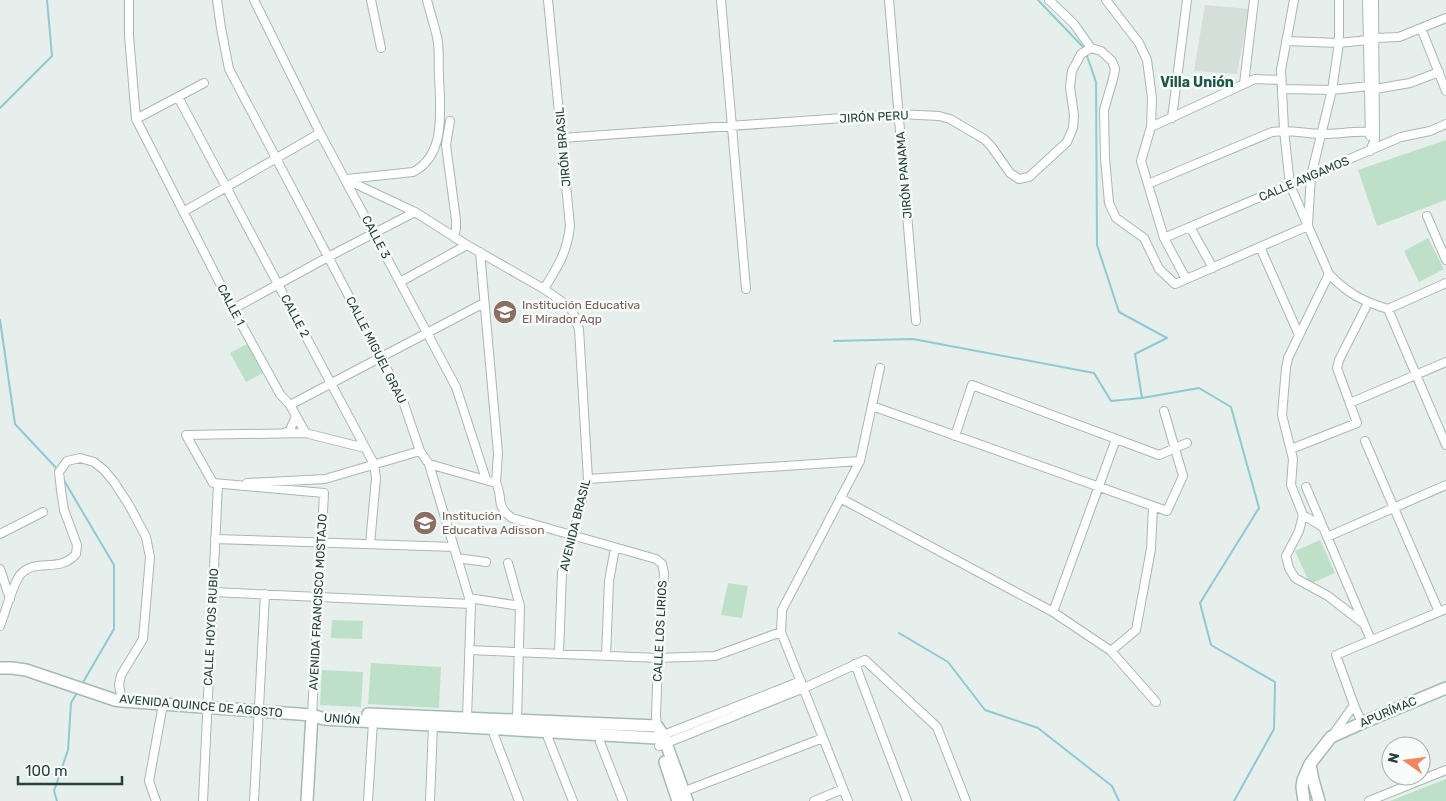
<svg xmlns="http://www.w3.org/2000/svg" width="1446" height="801" viewBox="0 0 1446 801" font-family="Rubik,sans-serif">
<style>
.built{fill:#d4dfda}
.green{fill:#bfe0c8}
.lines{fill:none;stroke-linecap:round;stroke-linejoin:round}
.stream{stroke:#8ec9d4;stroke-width:2}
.street-casing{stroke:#a8b8b2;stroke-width:10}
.secondary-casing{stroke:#a4bbb3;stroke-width:14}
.street{stroke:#fff;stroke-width:8}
.secondary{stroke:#fff;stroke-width:11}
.labels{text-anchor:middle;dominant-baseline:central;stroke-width:5;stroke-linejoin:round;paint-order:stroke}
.street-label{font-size:12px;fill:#24423a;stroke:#f7fbf9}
.education-label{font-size:12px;fill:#785e54;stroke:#f7fbf9;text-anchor:start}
.neighbourhood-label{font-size:14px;font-weight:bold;fill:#1f5548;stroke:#f7fbf9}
</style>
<rect width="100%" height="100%" fill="#e6efeb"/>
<!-- built -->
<path class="built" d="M 1205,5 L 1249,9 L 1237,74 L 1194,71 Z"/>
<!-- green -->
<path class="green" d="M 1446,140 L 1446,200 L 1377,226 L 1358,170 Z
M 1428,238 L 1444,269 L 1419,282 L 1404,251 Z
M 247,344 L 263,373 L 246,382 L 230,353 Z
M 1320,540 L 1335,573 L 1310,584 L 1295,551 Z
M 728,583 L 748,586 L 742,618 L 721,615 Z
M 332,620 L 363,621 L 362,639 L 331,638 Z
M 371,663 L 441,667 L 439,708 L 368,704 Z
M 322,670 L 363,672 L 361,707 L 320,705 Z
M 1446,779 L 1446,801 L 1390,801 Z"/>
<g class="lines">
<!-- stream -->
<path class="stream" d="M 1038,0 L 1084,48
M 1086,53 L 1096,82 L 1097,245 L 1119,312 L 1167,338 L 1135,354 L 1142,398 L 1199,388 L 1231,407 L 1259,508 L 1200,603 L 1211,645 L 1275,682 L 1274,729 L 1234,801
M 0,108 L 52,56 L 47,0
M 0,320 L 15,424 L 59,471
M 834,341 L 913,339 L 1094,373 L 1111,401 L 1142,398
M 62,477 L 114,565 L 114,629 L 82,684
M 899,633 L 948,662 L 985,710 L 1038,728 L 1112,786 L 1119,801
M 57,801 L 54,791 L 68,750 L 71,703 L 78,691"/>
<!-- street casing -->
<g class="street-casing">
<path id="street" d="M 129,0 L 129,36 L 136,119 L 233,309 L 280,394 L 290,405 L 305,432 L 309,434 L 365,448
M 217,0 L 221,28 L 229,69 L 381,357 L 404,404 L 420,451 L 429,464 L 471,604 L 467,718
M 254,0 L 320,133 L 456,387 L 486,479
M 371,0 L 381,48
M 721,0 L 746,289
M 889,0 L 916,321
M 1049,0 L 1074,24 L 1091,48
M 1106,0 L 1139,43 L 1147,60 L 1152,98 L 1151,127 L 1141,161 L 1164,238 L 1186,279
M 1294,0 L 1281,70 L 1284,130 L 1290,185 L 1329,274 C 1347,293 1362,301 1388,309
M 1367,0 L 1370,136
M 1421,28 L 1446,91
M 1374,38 L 1399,37 L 1446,18
M 1286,41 L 1339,43 L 1368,40
M 1244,84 L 1254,0
M 1282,89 L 1332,90 L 1369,86
M 1375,89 L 1410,83 L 1439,72
M 178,97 L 374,464 L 376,478 L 370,544
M 1172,118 L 1187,0
M 136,119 L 204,83
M 450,121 L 446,145 L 456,220 L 456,229 L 454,237
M 1151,127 L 1255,79 L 1281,80
M 562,138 L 899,114 L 939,116 L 950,119 L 984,139 L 991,146 L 1010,173 L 1019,179 L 1029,177 L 1067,142 L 1073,128 L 1074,115 L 1070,87 L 1072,71 L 1081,54 L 1091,48 L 1101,51 L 1112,61 L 1115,69 L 1113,79 L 1104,110 L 1105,158 L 1109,203 L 1116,218 L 1144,238 L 1159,269 L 1175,284 L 1308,226
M 1370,151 L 1375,139 L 1374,0
M 345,179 L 415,212 L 467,245 L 544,289 L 571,308 L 579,329 L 588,479 L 562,573 L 559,654
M 347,179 L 413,172 C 447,155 440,108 439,75 C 438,63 440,49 437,37 C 434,24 430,12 427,0
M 1148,184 L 1272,132 C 1290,129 1306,134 1323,134 C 1338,134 1354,131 1369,132
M 183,212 L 320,133
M 1427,216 L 1446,260
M 1308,224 L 1311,176 L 1332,90 L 1339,43 L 1339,0
M 1190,227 L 1213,268
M 1164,238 L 1401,137 L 1430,131 L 1446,124
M 1260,247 L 1299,335
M 480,252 L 498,453 L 496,483
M 400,282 L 467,245
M 544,289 C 558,266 567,253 570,226 L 548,0
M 233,309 L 328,257 L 415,212
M 1388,309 L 1446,445
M 1388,309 L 1446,283
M 1350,403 L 1446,362
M 290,405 L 484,303
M 872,406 L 1167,511 L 1183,476 L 1164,411
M 284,433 L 290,430 L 296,416
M 307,433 L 186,435 L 213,483 L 324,493 L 312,715
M 955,436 L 972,385 L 1159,455 L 1187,443
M 1365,441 L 1439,612
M 1291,449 L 1357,423 L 1337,368 L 1339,360 L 1368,303
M 429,464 L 496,483 C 504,498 494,505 512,518 L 656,559 L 662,564 L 664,573 L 658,658 L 656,716 L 657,726
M 588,479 L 860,461
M 247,483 L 325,479 L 420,451
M 1306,487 L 1371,640
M 840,498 L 1053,612 L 1111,651 L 1156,702
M 1303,515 L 1291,485 L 1293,459 L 1282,415 L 1286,368 L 1288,358 L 1329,274
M 1323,527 L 1303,515 L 1299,531 L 1286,556 L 1289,568 L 1295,578 L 1328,596 L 1364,624
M 0,534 L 43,512
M 1327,537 L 1446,485
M 215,539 L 454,547
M 457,558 L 486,562
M 508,563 L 520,606 L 517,720
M 0,569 L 10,599
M 213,592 L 471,604
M 469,598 L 520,606
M 1053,612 L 1116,439
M 0,626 C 5,613 13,584 20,575 C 35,557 59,574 76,554 L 77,545 L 64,510 L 61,490 L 59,472 L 67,461 L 80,458 L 94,462 L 104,470 L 114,482 L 129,505 L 146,537 L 150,557 L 143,639 L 121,675 L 119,685 L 122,701
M 469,650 L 658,658 L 715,656 L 781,632
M 1111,651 L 1136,630 L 1151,549 L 1153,506
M 606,656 L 609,581 L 615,548
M 855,664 L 907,801
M 1354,705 L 1362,723
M 494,729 L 494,735 L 519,801
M 547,732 L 548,738 L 573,801
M 599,735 L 600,742 L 623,801
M 661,736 L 801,681
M 1332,736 L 1354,705 L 1336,655 L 1446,609
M 659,746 L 804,688 L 865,660 L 937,727 L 966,801
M 680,793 L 823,738
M 156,801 L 149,781 L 163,704
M 203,801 L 218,484
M 254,801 L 265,594
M 368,801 L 373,722
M 430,801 L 433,726
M 814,801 L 843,789
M 848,801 L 781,632 L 782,610 L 860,461 L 880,368
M 1369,801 L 1446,770"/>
</g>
<!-- secondary casing -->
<g class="secondary-casing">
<path id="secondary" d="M 0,668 L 12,668 L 26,670 L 115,700 L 122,701 L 312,715 L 324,719 L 657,738
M 368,714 L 657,726
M 657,726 L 663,735 L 687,801
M 665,762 L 678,801
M 1310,764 L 1313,780 L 1319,801
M 307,801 L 312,715
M 1304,801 L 1302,787 L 1303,780 L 1310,764 L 1331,737 L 1362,723 L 1446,688"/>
</g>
<!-- street -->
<use href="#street" class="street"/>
<!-- secondary -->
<use href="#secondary" class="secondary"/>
</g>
<!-- icons -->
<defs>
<g id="school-disc" transform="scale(1.25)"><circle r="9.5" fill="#8d6e63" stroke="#f7fbf9"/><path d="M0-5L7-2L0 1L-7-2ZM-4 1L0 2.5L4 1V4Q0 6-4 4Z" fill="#fff"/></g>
</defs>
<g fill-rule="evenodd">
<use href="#school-disc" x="505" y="312"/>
<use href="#school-disc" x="425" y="523"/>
</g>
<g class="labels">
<!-- street labels -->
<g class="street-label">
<text transform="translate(874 117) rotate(-3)">JIRÓN PERU</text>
<text transform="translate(563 147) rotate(-95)">JIRÓN BRASIL</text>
<text transform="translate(904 175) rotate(-95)">JIRÓN PANAMA</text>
<text transform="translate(1304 179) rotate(-23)">CALLE ANGAMOS</text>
<text transform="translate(376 237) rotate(62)">CALLE 3</text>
<text transform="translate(231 305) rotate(62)">CALLE 1</text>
<text transform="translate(295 316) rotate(62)">CALLE 2</text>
<text transform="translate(376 350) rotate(63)">CALLE MIGUEL GRAU</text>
<text transform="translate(575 525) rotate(-76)">AVENIDA BRASIL</text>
<text transform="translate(318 602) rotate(-87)">AVENIDA FRANCISCO MOSTAJO</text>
<text transform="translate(211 627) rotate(-87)">CALLE HOYOS RUBIO</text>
<text transform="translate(660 631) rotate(-87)">CALLE LOS LIRIOS</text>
<text transform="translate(201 706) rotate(5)">AVENIDA QUINCE DE AGOSTO</text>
<text transform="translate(1388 712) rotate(-23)">APURÍMAC</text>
<text transform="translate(342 719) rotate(5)">UNIÓN</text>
</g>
<!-- education labels -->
<g class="education-label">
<text x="522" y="305">Institución Educativa<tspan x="522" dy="14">El Mirador Aqp</tspan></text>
<text x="442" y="516">Institución<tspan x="442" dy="14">Educativa Adisson</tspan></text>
</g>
<!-- neighbourhood labels -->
<g class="neighbourhood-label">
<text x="1197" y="82">Villa Unión</text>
</g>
</g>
<!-- north arrow -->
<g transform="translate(1406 761) rotate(284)"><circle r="24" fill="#f7fbf9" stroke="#a3b1ad"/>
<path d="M0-4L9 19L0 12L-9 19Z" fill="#f4845f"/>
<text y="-8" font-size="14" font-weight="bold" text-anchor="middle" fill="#24423a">N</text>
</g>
<!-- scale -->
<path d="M18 776v8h104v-8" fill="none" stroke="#24423a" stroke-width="2.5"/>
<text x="25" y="776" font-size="15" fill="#24423a" stroke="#f7fbf9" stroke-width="4" paint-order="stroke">100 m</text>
</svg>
